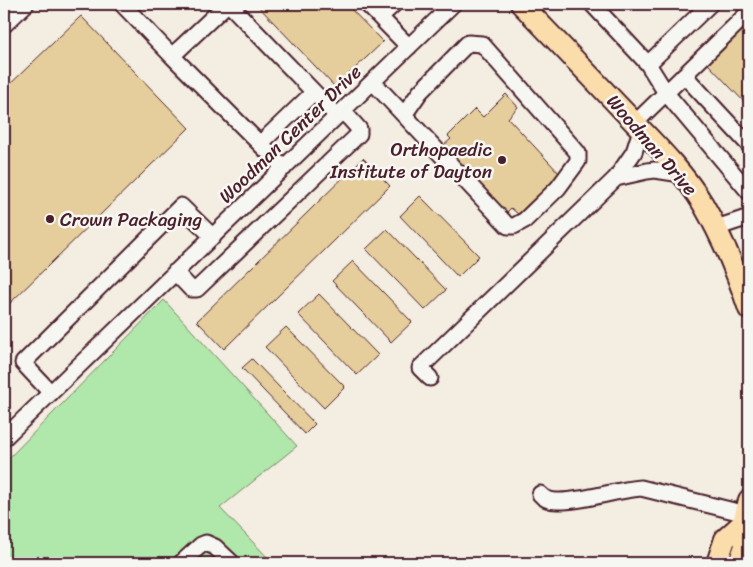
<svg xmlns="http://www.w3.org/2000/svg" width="753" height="567" viewBox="0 0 753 567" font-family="Sriracha,sans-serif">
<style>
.green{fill:#b0e7aa;stroke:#7d836a}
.building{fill:#e6ce9c;stroke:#4a1f2b}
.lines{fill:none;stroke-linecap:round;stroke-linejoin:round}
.minor-casing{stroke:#4a1f2b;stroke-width:19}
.major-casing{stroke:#4a1f2b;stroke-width:24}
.minor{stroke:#f6f6f2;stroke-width:15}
.major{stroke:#faddab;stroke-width:20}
.poi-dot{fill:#4a1f2b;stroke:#f6f6f2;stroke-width:2}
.labels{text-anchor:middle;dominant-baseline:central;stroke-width:5;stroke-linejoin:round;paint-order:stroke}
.street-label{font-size:19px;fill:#4a1f2b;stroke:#f6f6f2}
.poi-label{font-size:19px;fill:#4a1f2b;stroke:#f6f6f2;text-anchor:end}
</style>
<rect width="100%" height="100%" fill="#f3eee1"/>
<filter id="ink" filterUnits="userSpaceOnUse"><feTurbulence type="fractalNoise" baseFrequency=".02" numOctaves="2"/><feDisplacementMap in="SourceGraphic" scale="10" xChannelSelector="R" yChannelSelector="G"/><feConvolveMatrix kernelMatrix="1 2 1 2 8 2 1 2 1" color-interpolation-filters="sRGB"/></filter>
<g filter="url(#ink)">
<!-- green -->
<path class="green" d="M 164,300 L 297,446 L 220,508 L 273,563 L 4,563 L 4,463 Z"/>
<!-- building -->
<path class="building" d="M 260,4 L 346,4 L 383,42 L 335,87 L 258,6 Z
M 81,16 L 189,128 L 4,309 L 4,90 Z
M 749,24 L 749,107 L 708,64 Z
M 506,94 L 518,107 L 508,118 L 560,174 L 518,214 L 511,208 L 507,212 L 490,201 L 478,183 L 443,146 L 451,139 L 448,136 L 475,109 L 483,117 Z
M 363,158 L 390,186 L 224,349 L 197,321 Z
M 420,196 L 479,256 L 458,277 L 400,216 Z
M 387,229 L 446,290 L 425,310 L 366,249 Z
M 353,261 L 412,322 L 391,342 L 332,281 Z
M 319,294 L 378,355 L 357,375 L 298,314 Z
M 286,327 L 345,387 L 324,408 L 265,347 Z
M 252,359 L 315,424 L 305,434 L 242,368 Z"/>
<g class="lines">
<!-- minor casing -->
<g class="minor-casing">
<path id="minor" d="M 122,4 L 172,56
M 227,4 L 172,56 L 284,168
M 229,4 L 337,116
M 367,4 L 409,47
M 592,4 L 648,64 L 666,93 L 749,192
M 380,17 L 394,4
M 4,25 L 26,4
M 648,64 L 710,4
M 684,75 L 749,145
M 373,82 L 508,226 L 514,226 L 525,220 L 558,188 L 578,161 L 578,153 L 482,44 L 468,43 L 420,92 L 404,115
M 635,123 L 749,12
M 260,144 L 314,92
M 616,178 L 647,171 L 655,170 L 681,174
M 716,228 L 749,217
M 175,272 L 191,289 L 197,289 L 359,134 L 359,129 L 343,111
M 430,378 L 420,368 L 616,178 L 634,152 L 641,130
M 51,393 L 23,363 L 181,206 L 213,237
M 4,438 L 453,4
M 540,494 C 544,499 550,501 557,501 C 583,502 614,490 641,488 L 746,514
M 181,563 L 201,545 L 206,543 L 215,547 L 232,563"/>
</g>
<!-- major casing -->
<g class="major-casing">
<path id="major" d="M 521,4 C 558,42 595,81 632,120 C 657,146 684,173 703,204 C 722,237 737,273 749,309
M 717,563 L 725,539 L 743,523
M 739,563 L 745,546 L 743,523 L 749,500"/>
</g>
<!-- minor -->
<use href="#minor" class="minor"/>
<!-- major -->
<use href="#major" class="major"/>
</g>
</g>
<!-- markers -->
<g class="poi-dot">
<circle cx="502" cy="160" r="5"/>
<circle cx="50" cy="219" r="5"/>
</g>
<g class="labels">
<!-- street labels -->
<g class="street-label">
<text transform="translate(290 134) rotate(-44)">Woodman Center Drive</text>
<text transform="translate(652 145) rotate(49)">Woodman Drive</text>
</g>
<!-- poi labels -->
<g class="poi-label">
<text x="492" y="149">Orthopaedic<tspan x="492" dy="22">Institute of Dayton</tspan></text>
<text x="60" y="219" text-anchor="start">Crown Packaging</text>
</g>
</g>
<!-- margin -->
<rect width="753" height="567" fill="none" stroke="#f6f6f2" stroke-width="20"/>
<rect x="10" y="10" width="733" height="547" fill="none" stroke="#4a1f2b" stroke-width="2" filter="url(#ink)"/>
</svg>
